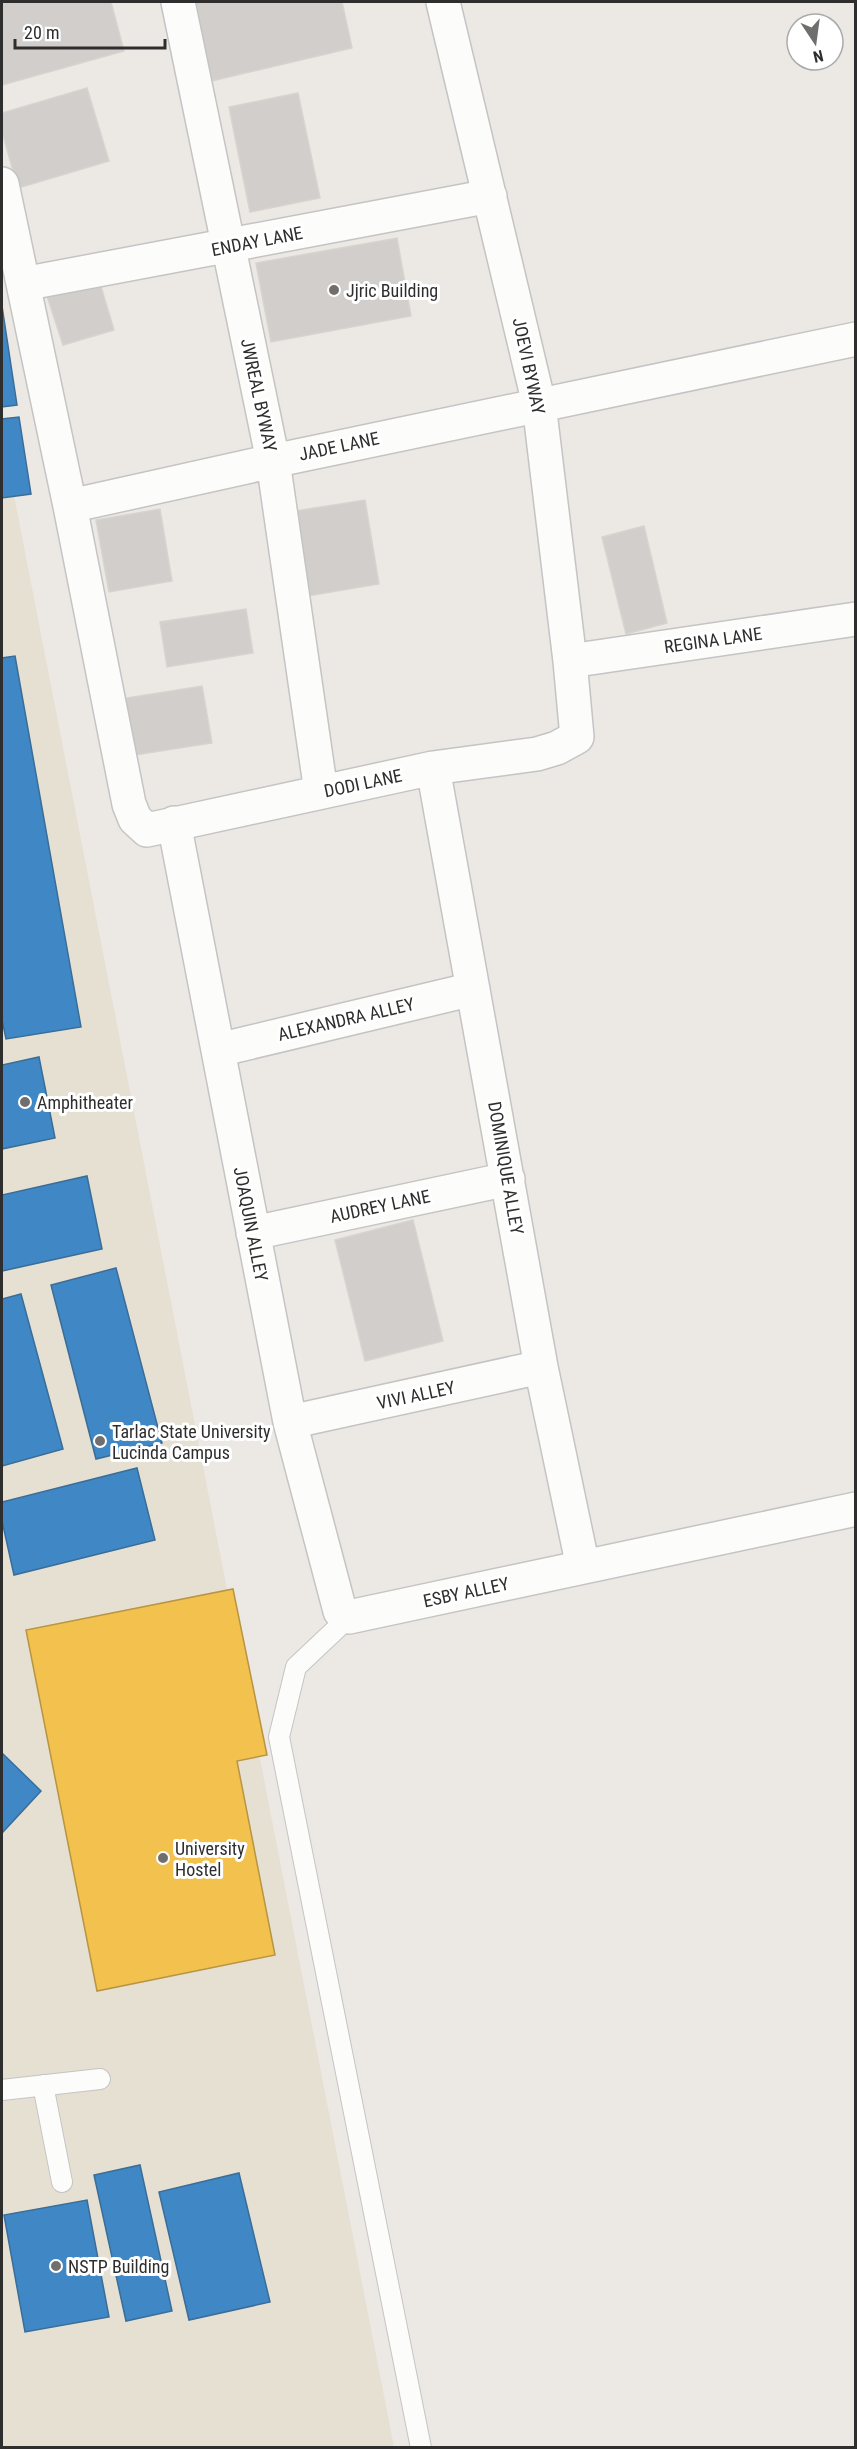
<svg xmlns="http://www.w3.org/2000/svg" width="857" height="2449" viewBox="0 0 857 2449" font-family="'Roboto Condensed',sans-serif">
<style>
.education{fill:#e6e0d3}
.homes{fill:#f2c14e;stroke:#b79544;stroke-width:1.5}
.schools{fill:#3f88c5;stroke:#3a6d98;stroke-width:1.5}
.building{fill:#d1cecb;stroke:#d7d4d0;stroke-width:1.5}
.lines{fill:none;stroke-linecap:round;stroke-linejoin:round}
.service-casing{stroke:#c5c4c5;stroke-width:22}
.minor-casing{stroke:#c5c4c5;stroke-width:36}
.service{stroke:#fcfcfb;stroke-width:20}
.minor{stroke:#fcfcfb;stroke-width:33}
.poi-dot{fill:#706f6e;stroke:#fff;stroke-width:2}
.labels{text-anchor:middle;dominant-baseline:central;stroke-width:6;stroke-linejoin:round;paint-order:stroke}
.street-label{font-size:18px;fill:#2e2e2e;stroke:#fff}
.poi-label{font-size:18px;fill:#2e2e2e;stroke:#fff;text-anchor:start}
</style>
<rect width="100%" height="100%" fill="#ece8e4"/>
<!-- education -->
<path class="education" d="M 2,434 L 394,2447 L 2,2447 Z"/>
<!-- homes -->
<path class="homes" d="M 233,1589 L 267,1755 L 237,1761 L 275,1955 L 97,1991 L 26,1630 Z"/>
<!-- schools -->
<path class="schools" d="M 2,306 L 17,405 L 2,407 Z
M 19,417 L 31,494 L 2,498 L 2,419 Z
M 15,656 L 81,1027 L 6,1039 L 2,1020 L 2,658 Z
M 39,1057 L 55,1138 L 2,1149 L 2,1065 Z
M 87,1176 L 102,1249 L 2,1271 L 2,1195 Z
M 116,1268 L 162,1443 L 96,1459 L 51,1285 Z
M 21,1294 L 63,1449 L 2,1466 L 2,1299 Z
M 137,1468 L 155,1540 L 14,1575 L 2,1521 L 2,1502 Z
M 2,1753 L 41,1791 L 2,1833 Z
M 140,2165 L 172,2311 L 126,2321 L 94,2175 Z
M 239,2173 L 270,2302 L 189,2320 L 159,2192 Z
M 87,2200 L 109,2317 L 25,2332 L 4,2215 Z"/>
<!-- building -->
<path class="building" d="M 2,2 L 111,2 L 124,51 L 2,85 Z
M 188,2 L 342,2 L 352,48 L 207,82 Z
M 87,88 L 109,161 L 18,188 L 2,132 L 2,113 Z
M 298,93 L 320,198 L 250,212 L 229,107 Z
M 397,238 L 411,316 L 271,342 L 256,263 Z
M 99,280 L 114,330 L 63,345 L 47,296 Z
M 365,500 L 379,584 L 302,597 L 289,512 Z
M 160,509 L 172,581 L 109,592 L 96,520 Z
M 644,526 L 667,623 L 626,634 L 602,537 Z
M 246,609 L 253,653 L 167,667 L 160,622 Z
M 202,686 L 212,743 L 129,756 L 120,699 Z
M 413,1220 L 443,1341 L 365,1361 L 335,1240 Z"/>
<g class="lines">
<!-- service casing -->
<g class="service-casing">
<path id="service" d="M 349,1617 L 296,1667 L 279,1737 L 421,2448
M 43,2085 L 62,2182
M 2,2090 L 100,2079"/>
</g>
<!-- minor casing -->
<g class="minor-casing">
<path id="minor" d="M 178,2 L 273,461 L 321,792
M 2,184 L 70,506 L 129,804 L 135,819 L 147,830 L 433,768 L 537,754 L 557,748 L 577,737 L 570,661 L 539,404 L 443,2
M 23,284 L 490,196
M 70,506 L 273,461 L 856,339
M 570,661 L 856,619
M 433,768 L 541,1367 L 583,1567
M 174,823 L 290,1422 L 340,1611 L 349,1617 L 856,1509
M 218,1050 L 473,989
M 253,1233 L 508,1179
M 290,1422 L 541,1367"/>
</g>
<!-- service -->
<use href="#service" class="service"/>
<!-- minor -->
<use href="#minor" class="minor"/>
</g>
<!-- markers -->
<g class="poi-dot">
<circle cx="334" cy="290" r="6"/>
<circle cx="25" cy="1102" r="6"/>
<circle cx="100" cy="1441" r="6"/>
<circle cx="163" cy="1858" r="6"/>
<circle cx="56" cy="2266" r="6"/>
</g>
<g class="labels">
<!-- street labels -->
<g class="street-label">
<text transform="translate(257 241) rotate(-11)">ENDAY LANE</text>
<text transform="translate(529 366) rotate(78)">JOEVI BYWAY</text>
<text transform="translate(259 395) rotate(78)">JWREAL BYWAY</text>
<text transform="translate(339 446) rotate(-12)">JADE LANE</text>
<text transform="translate(713 640) rotate(-8)">REGINA LANE</text>
<text transform="translate(363 783) rotate(-12)">DODI LANE</text>
<text transform="translate(346 1019) rotate(-13)">ALEXANDRA ALLEY</text>
<text transform="translate(506 1168) rotate(80)">DOMINIQUE ALLEY</text>
<text transform="translate(380 1206) rotate(-12)">AUDREY LANE</text>
<text transform="translate(251 1224) rotate(79)">JOAQUIN ALLEY</text>
<text transform="translate(416 1395) rotate(-12)">VIVI ALLEY</text>
<text transform="translate(466 1592) rotate(-12)">ESBY ALLEY</text>
</g>
<!-- poi labels -->
<g class="poi-label">
<text x="346" y="290">Jjric Building</text>
<text x="37" y="1102">Amphitheater</text>
<text x="112" y="1431">Tarlac State University<tspan x="112" dy="21">Lucinda Campus</tspan></text>
<text x="175" y="1848">University<tspan x="175" dy="21">Hostel</tspan></text>
<text x="68" y="2266">NSTP Building</text>
</g>
</g>
<!-- border -->
<rect width="857" height="2449" fill="none" stroke="#2e2e2e" stroke-width="6"/>
<!-- north arrow -->
<g transform="translate(815 42) rotate(167)"><circle r="28" fill="#ffffff" stroke="#ababab" stroke-width="1.5"/>
<path d="M0-4.5L10 22L0 15L-10 22Z" fill="#706f6e"/>
<text y="-9" font-size="16" font-weight="bold" text-anchor="middle" fill="#2e2e2e">N</text>
</g>
<!-- scale -->
<path d="M15 39v9h150v-9" fill="none" stroke="#2e2e2e" stroke-width="3"/>
<text x="24" y="39" font-size="18" fill="#2e2e2e" stroke="#ffffff" stroke-width="4.5" paint-order="stroke">20 m</text>
</svg>
